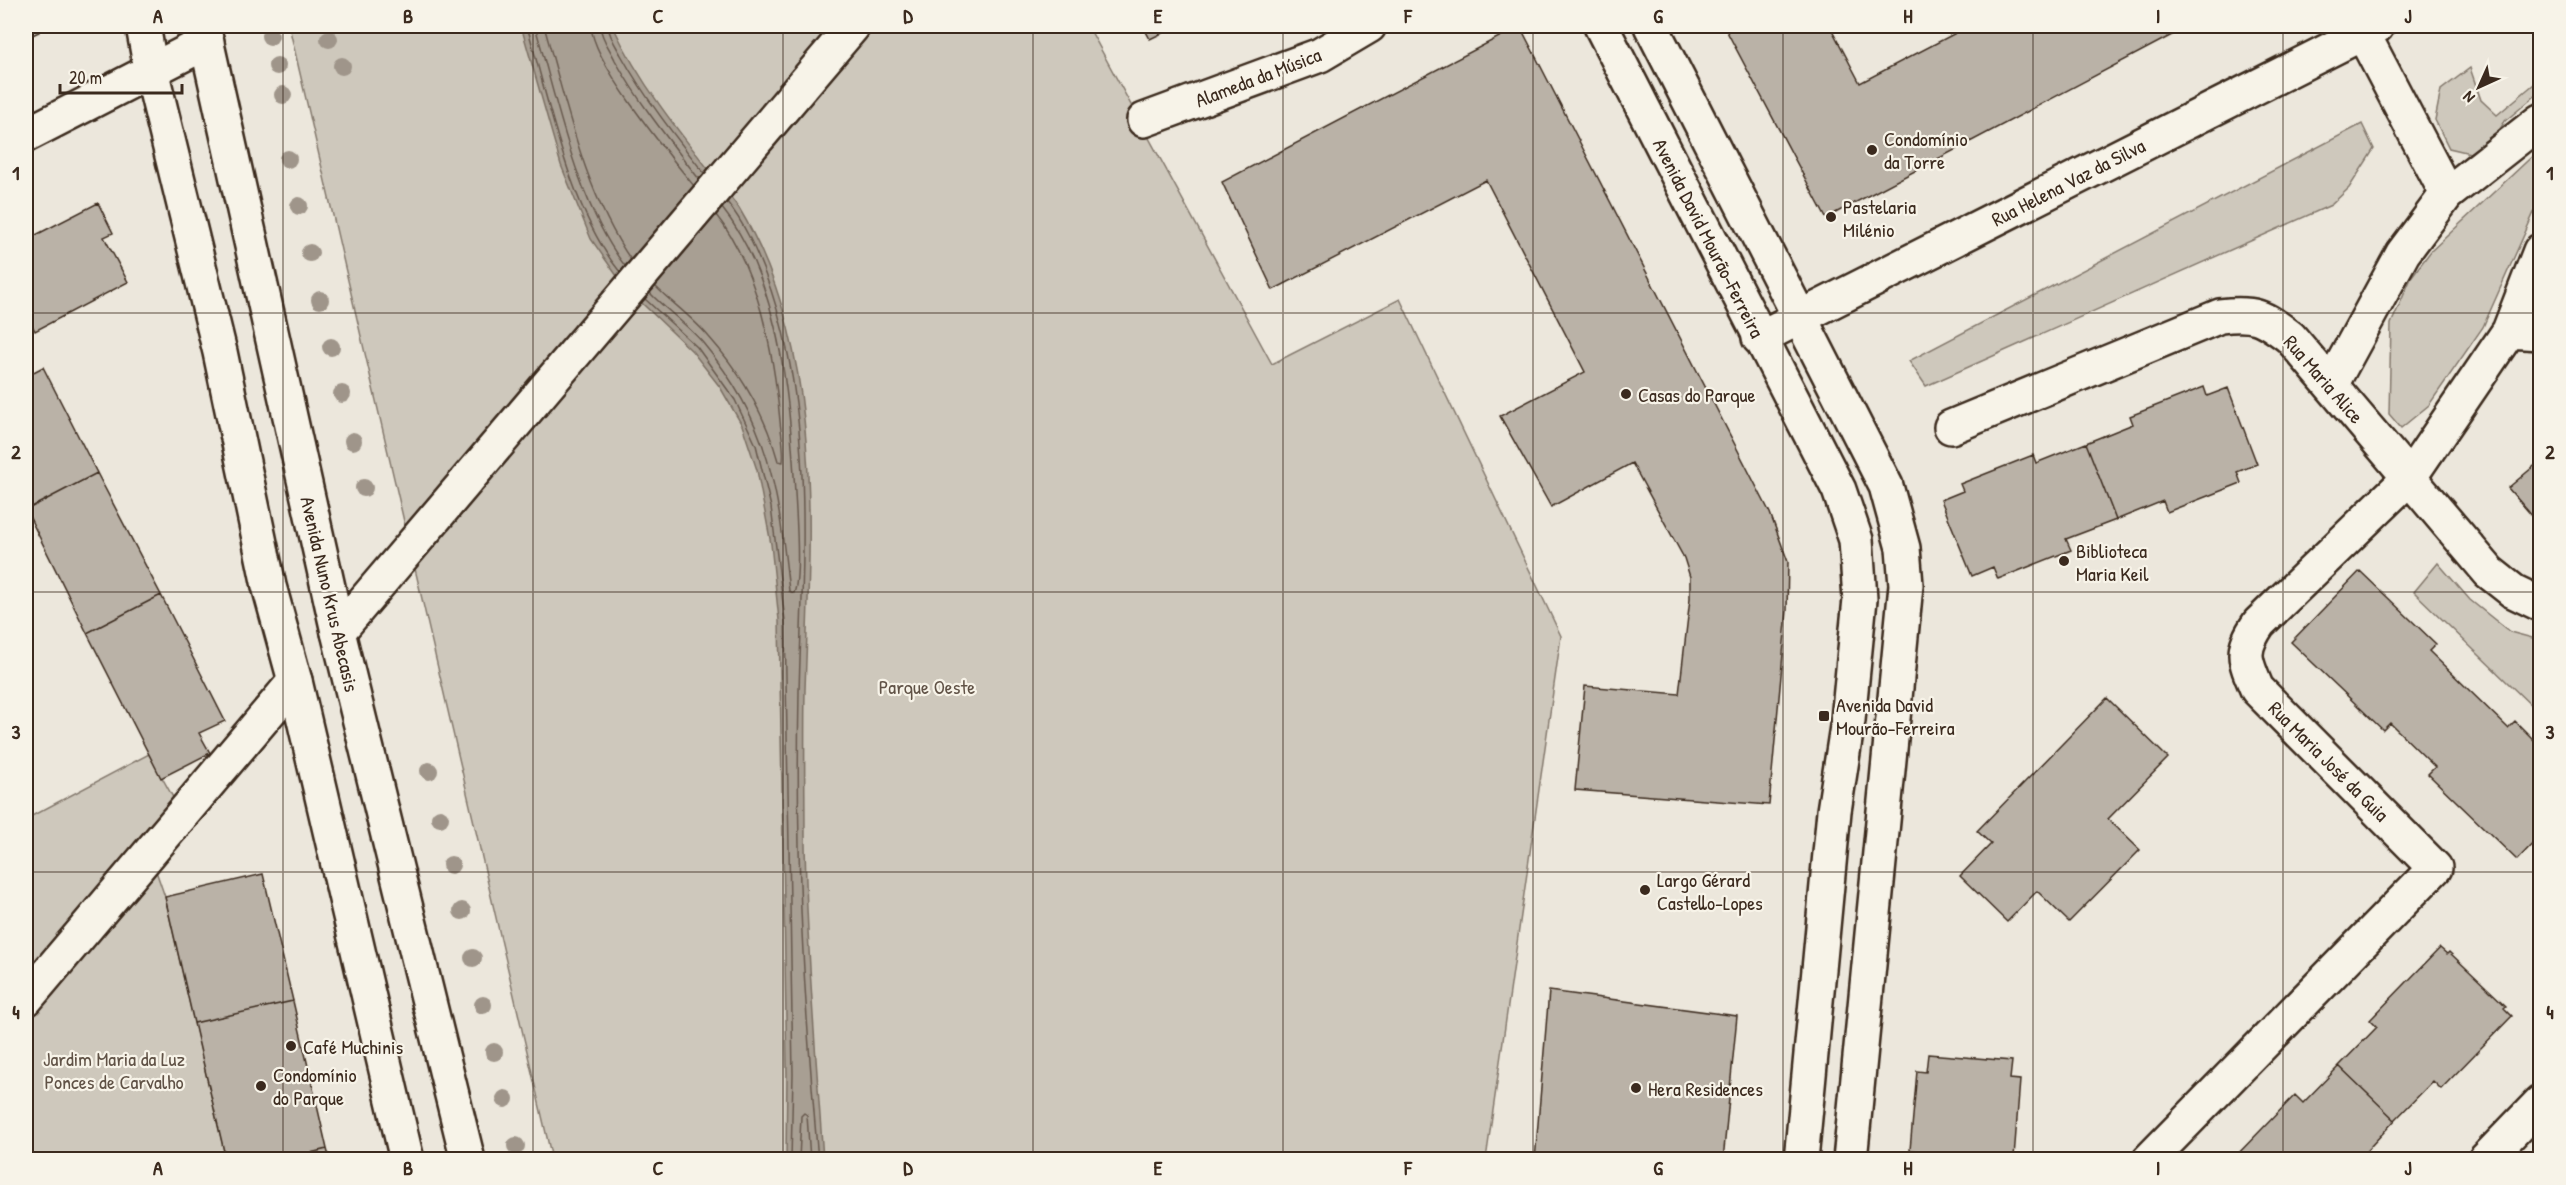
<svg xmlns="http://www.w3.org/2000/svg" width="2566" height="1185" viewBox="0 0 2566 1185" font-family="'Patrick Hand',sans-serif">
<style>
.green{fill:#cec8bc;stroke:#84796d;stroke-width:1.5}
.water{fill:#a89f93;stroke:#7c7064;stroke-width:1.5}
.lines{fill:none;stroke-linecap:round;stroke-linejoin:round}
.shore{stroke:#67594d;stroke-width:1.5}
.building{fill:#bab2a7;stroke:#3b2a1e;stroke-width:1.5}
.pedestrian-casing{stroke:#3b2a1e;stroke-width:38}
.minor-casing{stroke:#3b2a1e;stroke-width:38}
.tertiary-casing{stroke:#3b2a1e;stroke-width:38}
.pedestrian{stroke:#f7f3e8;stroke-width:33}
.minor{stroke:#f7f3e8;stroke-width:33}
.tertiary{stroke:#f7f3e8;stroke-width:33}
.tree{fill:#9f958a}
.grid{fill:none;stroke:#3b2a1e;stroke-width:1.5;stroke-opacity:0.55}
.poi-dot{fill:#3b2a1e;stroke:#f7f3e8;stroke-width:2}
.labels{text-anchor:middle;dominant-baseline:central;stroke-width:4.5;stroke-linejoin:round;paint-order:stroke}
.street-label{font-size:20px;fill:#3b2a1e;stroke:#f7f3e8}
.poi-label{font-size:20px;fill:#3b2a1e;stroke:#f7f3e8;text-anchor:start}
.park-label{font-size:20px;fill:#605246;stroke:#f7f3e8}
.neatline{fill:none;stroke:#3b2a1e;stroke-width:2}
.grid-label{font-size:20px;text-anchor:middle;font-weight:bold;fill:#3b2a1e}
</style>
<rect width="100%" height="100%" fill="#ece7dc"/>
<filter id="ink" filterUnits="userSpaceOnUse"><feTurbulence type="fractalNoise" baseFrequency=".0167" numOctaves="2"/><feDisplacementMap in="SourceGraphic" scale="12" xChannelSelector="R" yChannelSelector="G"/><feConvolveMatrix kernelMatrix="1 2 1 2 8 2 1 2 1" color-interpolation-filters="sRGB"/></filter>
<g filter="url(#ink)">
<!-- green -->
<path class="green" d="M 289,26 L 1088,26 L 1272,364 L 1400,299 L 1561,636 L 1486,1159 L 552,1159 Z
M 2470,68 L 2481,100 L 2497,115 L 2540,79 L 2540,92 L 2505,121 L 2493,140 L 2470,153 L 2449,148 L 2435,120 L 2441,90 Z
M 2362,124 L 2374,149 L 2349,188 L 2331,205 L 1926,386 L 1909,361 Z
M 2540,149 L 2540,199 L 2483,327 L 2429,405 L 2401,428 L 2389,414 L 2391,324 L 2412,276 L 2431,251 Z
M 2438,563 L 2470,600 L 2510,632 L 2540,640 L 2540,714 L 2414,592 Z
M 149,754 L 191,830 L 156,871 L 165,897 L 226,1159 L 26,1160 L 26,819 Z"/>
<!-- water -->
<path class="water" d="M 521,26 L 613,26 C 644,93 694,150 739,208 C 825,351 810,529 805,690 C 804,742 805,794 805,845 C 807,950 816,1055 823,1159 L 786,1159 L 787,1074 L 779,620 L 771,544 L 757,470 L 742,425 L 720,387 L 692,351 L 624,286 L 591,239 L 561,165 Z"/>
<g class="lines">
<!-- shore -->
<path class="shore" d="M 527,26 C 549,102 570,211 620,272
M 535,26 C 557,101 577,204 625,266
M 544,26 C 567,105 584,191 631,260
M 591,26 C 593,63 669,155 694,186
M 600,26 C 601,38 610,49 615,60 C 639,103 669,140 699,179
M 608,26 C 609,36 616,46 621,55 C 645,98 674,135 704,173
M 727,202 C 744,223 754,246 764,271 C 815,402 803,552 799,691 C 798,743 798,795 799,847 C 801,951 809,1056 818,1160
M 655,286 C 673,304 693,318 709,337 C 741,373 765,414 778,461 L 783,462 C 785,450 781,433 780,421 C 774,355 758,267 716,215
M 650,293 C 667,311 688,325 703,343 C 771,424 778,491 789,591 L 794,593 C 800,579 797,529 796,511 C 791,416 784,285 722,208
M 645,299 L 697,347 L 735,400 L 756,445 L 771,507 L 785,620 L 793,1074 L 791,1160
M 799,1160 L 801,1116 L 804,1113 L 807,1115 L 810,1160"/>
</g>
<!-- building -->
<path class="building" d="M 26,26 L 35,26 L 39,32 L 26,38 Z
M 1143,26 L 1177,26 L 1150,39 Z
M 1520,26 L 1770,513 L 1788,562 L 1787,611 L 1769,805 L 1575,790 L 1585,686 L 1679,694 L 1690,599 L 1690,577 L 1684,558 L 1632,463 L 1551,507 L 1500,416 L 1585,372 L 1486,180 L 1273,290 L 1222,182 Z
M 1724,26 L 1830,26 L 1860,83 L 1969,26 L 2189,26 L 1826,218 Z
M 98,203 L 113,233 L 104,237 L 128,282 L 35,331 L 26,313 L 26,240 Z
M 43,367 L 97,473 L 26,510 L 26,376 Z
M 2204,387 L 2207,396 L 2228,388 L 2257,464 L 2237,472 L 2241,483 L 2167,512 L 2163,501 L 2116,520 L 2086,443 L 2133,424 L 2130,416 Z
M 2086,443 L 2116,520 L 2066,539 L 2071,550 L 1998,579 L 1993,567 L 1972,576 L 1941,500 L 1963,491 L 1960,484 L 2033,455 L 2036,463 Z
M 2539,462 L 2540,463 L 2540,525 L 2508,488 Z
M 97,473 L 161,595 L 87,633 L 26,510 Z
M 2360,571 L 2436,644 L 2429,651 L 2508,728 L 2515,721 L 2540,746 L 2540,836 L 2517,860 L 2428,774 L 2435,767 L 2390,723 L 2383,730 L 2291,642 Z
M 161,595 L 225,721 L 199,733 L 210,753 L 161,778 L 87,633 Z
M 2107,698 L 2168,758 L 2108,819 L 2140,850 L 2069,922 L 2037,891 L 2007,922 L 1960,876 L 1991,844 L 1977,831 Z
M 263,874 L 293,1001 L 194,1023 L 165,897 Z
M 2440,948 L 2447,954 L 2449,952 L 2506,1006 L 2504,1008 L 2512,1016 L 2441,1089 L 2433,1081 L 2395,1120 L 2339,1066 L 2377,1027 L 2370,1020 Z
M 1549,991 L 1737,1016 L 1723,1160 L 1535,1160 Z
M 293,1001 L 327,1149 L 281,1160 L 226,1160 L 194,1023 Z
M 1928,1054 L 2012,1061 L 2010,1079 L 2020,1080 L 2014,1157 L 2003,1156 L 2003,1160 L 1918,1160 L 1919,1151 L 1910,1150 L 1917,1071 L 1926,1072 Z
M 2339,1066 L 2395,1120 L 2360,1158 L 2362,1160 L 2232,1160 L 2295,1095 L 2303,1103 Z
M 327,1149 L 330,1160 L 281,1160 Z"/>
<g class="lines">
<!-- pedestrian casing -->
<g class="pedestrian-casing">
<path id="pedestrian" d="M 1144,120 L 1320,55 L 1369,26
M 338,632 L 853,26
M 26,999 L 295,681"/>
</g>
<!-- minor casing -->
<g class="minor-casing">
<path id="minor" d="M 26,135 L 207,42
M 2447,194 L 2540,121
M 2509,331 L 2540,333
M 1759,338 L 2377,26
M 2331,385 L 2403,253 L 2447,194 L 2359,26
M 1951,427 L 2220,316 C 2255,312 2262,316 2290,337 L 2489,572 L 2513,591 L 2540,604
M 2149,1160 L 2435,868 L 2257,689 C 2244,659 2240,651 2259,623 L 2409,478 L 2509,331 L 2540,251
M 2485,1160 L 2540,1103"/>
</g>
<!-- tertiary casing -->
<g class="tertiary-casing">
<path id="tertiary" d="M 143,26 L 151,70 L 220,352 L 269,586 L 295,681 L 407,1160
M 203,26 L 338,632 L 468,1160
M 1601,26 L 1839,490 L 1856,540 L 1860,599 L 1848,720 L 1834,811 L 1801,1160
M 1651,26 L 1886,486 L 1903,548 L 1906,585 L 1850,1160"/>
</g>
<!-- pedestrian -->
<use href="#pedestrian" class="pedestrian"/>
<!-- minor -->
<use href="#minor" class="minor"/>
<!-- tertiary -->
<use href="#tertiary" class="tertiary"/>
</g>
<!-- trees -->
<g class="tree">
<circle cx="270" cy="36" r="9"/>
<circle cx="329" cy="39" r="9"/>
<circle cx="277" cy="66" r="9"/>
<circle cx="342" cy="66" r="9"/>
<circle cx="283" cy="95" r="9"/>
<circle cx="288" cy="159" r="9"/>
<circle cx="299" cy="206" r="9"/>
<circle cx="310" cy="253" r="9"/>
<circle cx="320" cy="300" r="9"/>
<circle cx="331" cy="347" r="9"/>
<circle cx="342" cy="394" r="9"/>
<circle cx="353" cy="441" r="9"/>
<circle cx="364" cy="488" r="9"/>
<circle cx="429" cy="771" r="9"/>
<circle cx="440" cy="818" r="9"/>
<circle cx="451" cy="865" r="9"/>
<circle cx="462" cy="911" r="9"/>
<circle cx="473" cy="958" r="9"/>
<circle cx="483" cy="1005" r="9"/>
<circle cx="494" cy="1052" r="9"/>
<circle cx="505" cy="1099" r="9"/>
<circle cx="516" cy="1146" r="9"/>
</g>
</g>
<!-- grid -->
<path class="grid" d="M 283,26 L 283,1160M 533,26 L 533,1160M 783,26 L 783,1160M 1033,26 L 1033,1160M 1283,26 L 1283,1160M 1533,26 L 1533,1160M 1783,26 L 1783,1160M 2033,26 L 2033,1160M 2283,26 L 2283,1160M 26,313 L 2540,313M 26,592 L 2540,592M 26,872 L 2540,872"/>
<!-- markers -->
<g class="poi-dot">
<circle cx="1872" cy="150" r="6"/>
<circle cx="1831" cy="217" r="6"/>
<circle cx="1626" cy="394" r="6"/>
<circle cx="2064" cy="561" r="6"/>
<rect x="1818" y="710" width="12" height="12" rx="3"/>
<circle cx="1645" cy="890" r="6"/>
<circle cx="291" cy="1046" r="6"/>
<circle cx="261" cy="1086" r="6"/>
<circle cx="1636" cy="1088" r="6"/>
</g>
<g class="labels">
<!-- street labels -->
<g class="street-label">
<text transform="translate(1258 77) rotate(-21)">Alameda da Música</text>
<text transform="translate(2068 182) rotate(-27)">Rua Helena Vaz da Silva</text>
<text transform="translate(1709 238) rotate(63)">Avenida David Mourão-Ferreira</text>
<text transform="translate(2324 379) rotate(49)">Rua Maria Alice</text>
<text transform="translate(330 594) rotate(77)">Avenida Nuno Krus Abecasis</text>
<text transform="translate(2329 761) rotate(45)">Rua Maria José da Guia</text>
</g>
<!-- poi labels -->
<g class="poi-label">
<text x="1884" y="138">Condomínio<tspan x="1884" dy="23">da Torre</tspan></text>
<text x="1843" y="206">Pastelaria<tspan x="1843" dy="23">Milénio</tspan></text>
<text x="1638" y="394">Casas do Parque</text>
<text x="2076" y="550">Biblioteca<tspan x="2076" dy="23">Maria Keil</tspan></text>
<text x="1836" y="704">Avenida David<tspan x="1836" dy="23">Mourão-Ferreira</tspan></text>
<text x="1657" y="879">Largo Gérard<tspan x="1657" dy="23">Castello-Lopes</tspan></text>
<text x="303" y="1046">Café Muchinis</text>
<text x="273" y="1074">Condomínio<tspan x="273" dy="23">do Parque</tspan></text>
<text x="1648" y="1088">Hera Residences</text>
</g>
<!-- park labels -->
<g class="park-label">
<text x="927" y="686">Parque Oeste</text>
<text x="114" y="1058">Jardim Maria da Luz<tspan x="114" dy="23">Ponces de Carvalho</tspan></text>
</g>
</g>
<!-- margin -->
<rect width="2566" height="1185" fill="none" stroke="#f7f3e8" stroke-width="66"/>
<!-- north arrow -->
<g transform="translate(2479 87) rotate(225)" stroke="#f7f3e8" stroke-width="4.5" paint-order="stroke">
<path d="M0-4.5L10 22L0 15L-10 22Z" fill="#3b2a1e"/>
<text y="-9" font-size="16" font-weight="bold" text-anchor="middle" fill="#3b2a1e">N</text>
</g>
<!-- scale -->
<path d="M60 84v9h122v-9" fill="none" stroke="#3b2a1e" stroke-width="3"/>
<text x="69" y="84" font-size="18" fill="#3b2a1e" stroke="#f7f3e8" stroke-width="4.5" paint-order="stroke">20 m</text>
<rect x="33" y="33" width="2500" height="1119" class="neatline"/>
<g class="grid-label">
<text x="158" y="23">A</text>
<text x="408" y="23">B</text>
<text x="658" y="23">C</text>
<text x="908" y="23">D</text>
<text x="1158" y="23">E</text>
<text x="1408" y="23">F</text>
<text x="1658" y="23">G</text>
<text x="1908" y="23">H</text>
<text x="2158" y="23">I</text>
<text x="2408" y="23">J</text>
<text x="16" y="180">1</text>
<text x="2550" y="180">1</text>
<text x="16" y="459">2</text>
<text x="2550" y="459">2</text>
<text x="16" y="739">3</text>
<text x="2550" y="739">3</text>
<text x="16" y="1019">4</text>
<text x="2550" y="1019">4</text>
<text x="158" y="1175">A</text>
<text x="408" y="1175">B</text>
<text x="658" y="1175">C</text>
<text x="908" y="1175">D</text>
<text x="1158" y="1175">E</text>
<text x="1408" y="1175">F</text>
<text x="1658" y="1175">G</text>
<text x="1908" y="1175">H</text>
<text x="2158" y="1175">I</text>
<text x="2408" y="1175">J</text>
</g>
</svg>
